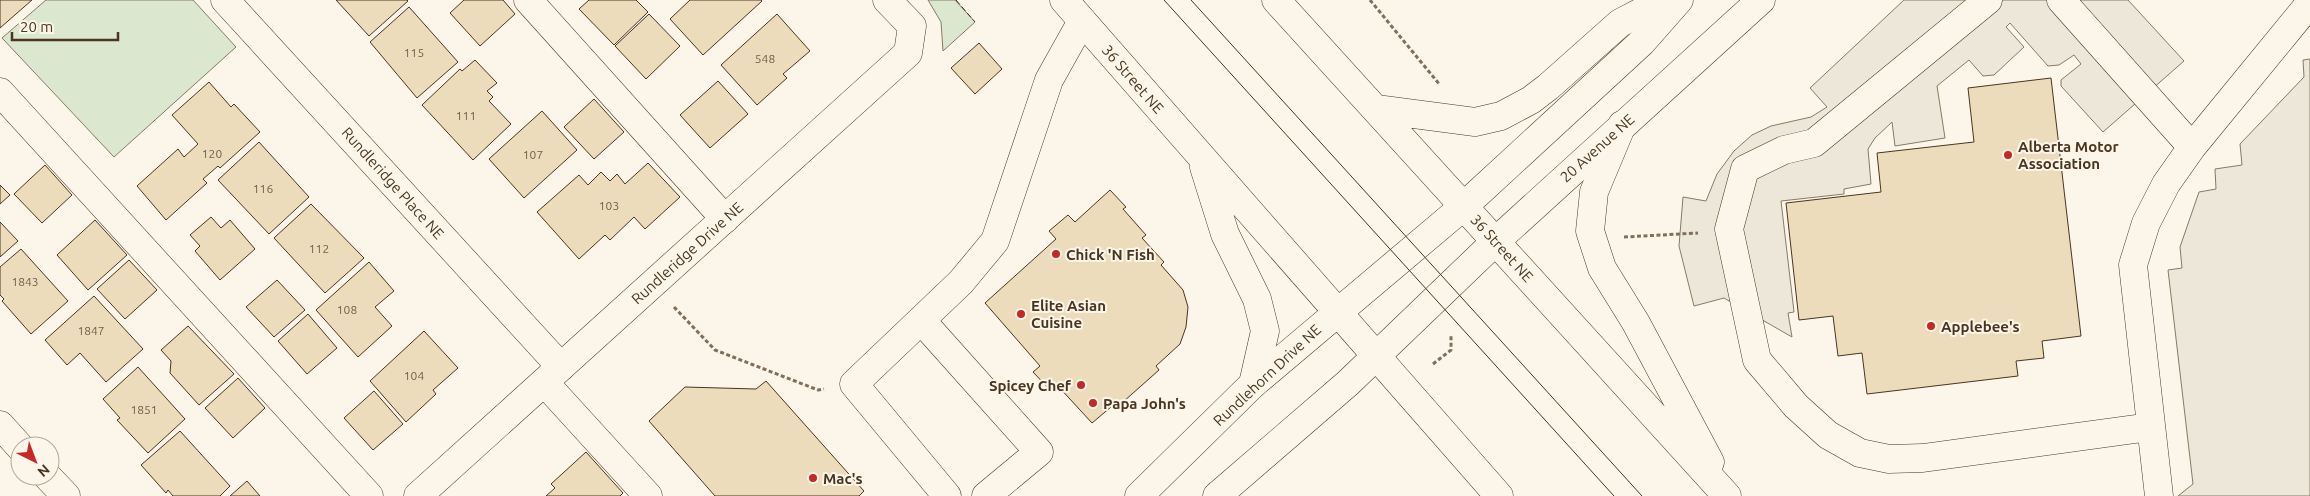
<svg xmlns="http://www.w3.org/2000/svg" width="2310" height="496" viewBox="0 0 2310 496" font-family="Ubuntu,sans-serif">
<style>
.green{fill:#dce7d0;stroke:#887966}
.parking{fill:#ede7d9;stroke:#887966}
.building{fill:#ecdcbc;stroke:#4a3520}
.lines{fill:none;stroke-linecap:round;stroke-linejoin:round}
.minor-casing{stroke:#4a3520;stroke-width:29}
.major-casing{stroke:#4a3520;stroke-width:29}
.path{stroke:#7f6f5c;stroke-width:3;stroke-dasharray:4 2.5;stroke-linecap:butt}
.minor{stroke:#fbf6e9;stroke-width:28}
.major{stroke:#fbf6e9;stroke-width:28}
.tram{stroke:#4a3520;stroke-width:1}
.fence{stroke:#4a3520;stroke-width:1;stroke-dasharray:6 2.5;stroke-linecap:butt}
.poi-dot{fill:#c62828;stroke:#fbf6e9;stroke-width:2}
.labels{text-anchor:middle;dominant-baseline:central;stroke-width:4;stroke-linejoin:round;paint-order:stroke}
.number-label{font-size:12px;fill:#725f47}
.street-label{font-size:15px;fill:#4a3520;stroke:#fbf6e9}
.poi-label{font-size:15px;font-weight:bold;fill:#4a3520;stroke:#fbf6e9;text-anchor:start}
</style>
<rect width="100%" height="100%" fill="#fbf6e9"/>
<!-- green -->
<path class="green" d="M 46,0 L 193,0 L 236,47 L 114,157 L 2,38 Z
M 928,0 L 955,0 L 975,22 L 943,51 L 941,22 Z"/>
<!-- parking -->
<path class="parking" d="M 1904,0 L 2128,0 L 2184,61 L 2103,132 L 2061,86 L 2061,80 L 2081,64 L 2074,55 L 2059,65 L 2048,66 L 2010,23 L 2006,27 L 2024,47 L 1994,75 L 1983,76 L 1969,60 L 1937,86 L 1945,138 L 1895,146 L 1892,122 L 1875,138 L 1868,149 L 1871,184 L 1844,189 L 1844,194 L 1781,201 L 1794,312 L 1788,313 L 1792,337 L 1724,298 L 1694,306 L 1679,246 L 1683,197 L 1706,201 L 1717,174 L 1734,151 L 1752,135 L 1771,126 L 1811,117 L 1827,107 L 1810,88 Z
M 2310,59 L 2310,496 L 2178,496 L 2193,484 L 2168,270 L 2182,268 L 2180,247 L 2199,192 L 2216,189 L 2215,169 L 2242,165 L 2240,144 L 2304,77 L 2303,60 Z"/>
<!-- building -->
<path class="building" d="M 0,0 L 32,0 L 0,28 Z
M 336,0 L 407,0 L 408,1 L 369,36 Z
M 464,0 L 503,0 L 515,14 L 480,46 L 450,13 Z
M 589,0 L 636,0 L 648,12 L 614,45 L 579,9 Z
M 690,0 L 761,0 L 762,1 L 703,55 L 670,19 Z
M 409,7 L 458,62 L 417,98 L 370,42 Z
M 649,14 L 680,46 L 646,79 L 615,46 Z
M 777,14 L 810,51 L 783,74 L 787,78 L 757,105 L 721,65 Z
M 979,43 L 1002,69 L 975,94 L 951,68 Z
M 475,60 L 497,83 L 487,91 L 493,97 L 489,101 L 511,124 L 473,160 L 422,105 L 460,69 L 462,71 Z
M 2051,78 L 2081,336 L 2042,341 L 2044,358 L 2016,361 L 2018,376 L 1867,394 L 1862,353 L 1838,356 L 1833,316 L 1799,320 L 1786,203 L 1881,192 L 1877,153 L 1974,142 L 1968,88 Z
M 718,81 L 748,114 L 710,148 L 680,115 Z
M 209,82 L 231,107 L 234,104 L 260,132 L 220,168 L 218,166 L 203,179 L 207,183 L 166,220 L 137,186 L 178,149 L 184,157 L 198,144 L 172,115 Z
M 594,99 L 624,132 L 594,159 L 564,127 Z
M 542,111 L 577,150 L 524,198 L 489,159 Z
M 259,142 L 309,197 L 269,234 L 218,180 Z
M 648,163 L 680,197 L 645,229 L 634,217 L 610,240 L 605,235 L 579,259 L 537,212 L 579,175 L 588,185 L 601,172 L 610,181 L 617,174 L 625,184 Z
M 45,165 L 72,195 L 42,223 L 14,194 Z
M 0,185 L 10,195 L 0,204 Z
M 1110,190 L 1126,207 L 1123,209 L 1146,235 L 1142,238 L 1164,262 L 1161,265 L 1183,290 L 1188,307 L 1186,327 L 1180,344 L 1156,366 L 1159,370 L 1114,410 L 1111,407 L 1092,423 L 1057,385 L 1051,391 L 1033,372 L 1040,366 L 985,303 L 1056,239 L 1049,231 L 1068,215 L 1075,222 Z
M 311,204 L 364,258 L 325,293 L 274,238 Z
M 211,217 L 221,228 L 230,220 L 255,249 L 220,280 L 195,251 L 200,246 L 190,235 Z
M 95,220 L 127,255 L 88,290 L 57,255 Z
M 0,222 L 18,241 L 0,257 Z
M 21,249 L 68,301 L 31,334 L 2,301 L 4,299 L 0,295 L 0,267 Z
M 129,260 L 157,290 L 125,319 L 97,289 Z
M 369,262 L 394,291 L 375,307 L 392,326 L 358,357 L 316,310 Z
M 277,280 L 305,310 L 274,337 L 246,307 Z
M 94,296 L 143,349 L 106,382 L 80,353 L 67,365 L 45,340 Z
M 308,314 L 337,348 L 307,374 L 278,341 Z
M 188,326 L 234,374 L 199,405 L 170,373 L 171,361 L 161,350 Z
M 424,331 L 458,368 L 433,390 L 436,394 L 406,422 L 370,381 Z
M 138,367 L 185,419 L 148,453 L 117,420 L 120,418 L 103,399 Z
M 238,378 L 265,408 L 233,438 L 205,408 Z
M 766,381 L 864,491 L 859,496 L 715,496 L 649,421 L 685,387 L 756,389 Z
M 374,391 L 403,424 L 373,450 L 344,418 Z
M 180,431 L 230,486 L 220,496 L 173,496 L 168,490 L 166,493 L 141,465 Z
M 586,452 L 623,493 L 620,496 L 546,496 L 555,488 L 551,484 Z
M 247,481 L 260,496 L 230,496 Z"/>
<g class="lines">
<!-- minor casing -->
<g class="minor-casing">
<path id="minor" d="M 225,0 L 561,367
M 528,0 L 725,219
M 1988,0 L 1814,143 L 1784,150 L 1745,169 L 1729,229 L 1757,360 L 1796,406 L 1828,435 L 1860,453 L 1889,459 L 1923,458 L 2150,427
M 2061,0 L 2192,147
M 0,92 L 369,496
M 921,320 L 1039,452 L 986,496
M 544,382 L 648,496
M 0,425 L 20,447
M 47,476 L 66,496
M 418,496 L 908,53 L 912,26 L 887,0
M 947,496 L 854,384 L 961,282 L 995,241 L 1049,80 L 1082,21
M 1139,496 L 1253,384 L 1464,206 L 1642,42 L 1679,0
M 1217,496 L 1348,383 L 1496,241 L 1761,0
M 2159,496 L 2133,265 L 2146,223 L 2166,184 L 2192,147 L 2310,3"/>
</g>
<!-- major casing -->
<g class="major-casing">
<path id="major" d="M 1064,0 L 1499,496
M 1276,0 L 1727,496
M 1376,109 L 1475,122 L 1501,116 L 1531,100 L 1548,87 L 1620,23 L 1664,0
M 1622,125 L 1594,192 L 1590,231 L 1602,268 L 1636,323 L 1710,462
M 1204,167 L 1225,234 L 1257,299 L 1265,331 L 1253,384"/>
</g>
<!-- path -->
<path class="path" d="M 1370,0 L 1440,85
M 1624,237 L 1698,233
M 674,307 L 715,350 L 818,390 L 824,389
M 1433,364 L 1451,350 L 1451,335"/>
<!-- minor -->
<use href="#minor" class="minor"/>
<!-- major -->
<use href="#major" class="major"/>
<!-- tram -->
<path class="tram" d="M 1164,0 L 1614,496
M 1191,0 L 1642,496"/>
<!-- fence -->
<path class="fence" d="M 956,0 L 975,22"/>
</g>
<!-- markers -->
<g class="poi-dot">
<circle cx="2008" cy="155" r="5"/>
<circle cx="1056" cy="254" r="5"/>
<circle cx="1021" cy="314" r="5"/>
<circle cx="1931" cy="326" r="5"/>
<circle cx="1081" cy="385" r="5"/>
<circle cx="1093" cy="403" r="5"/>
<circle cx="813" cy="478" r="5"/>
</g>
<g class="labels">
<!-- number labels -->
<g class="number-label">
<text x="414" y="52">115</text>
<text x="765" y="58">548</text>
<text x="466" y="115">111</text>
<text x="212" y="153">120</text>
<text x="533" y="154">107</text>
<text x="263" y="188">116</text>
<text x="609" y="205">103</text>
<text x="319" y="248">112</text>
<text x="25" y="281">1843</text>
<text x="347" y="309">108</text>
<text x="91" y="330">1847</text>
<text x="414" y="375">104</text>
<text x="144" y="409">1851</text>
</g>
<!-- street labels -->
<g class="street-label">
<text transform="translate(1133 79) rotate(49)">36 Street NE</text>
<text transform="translate(1597 148) rotate(-42)">20 Avenue NE</text>
<text transform="translate(393 183) rotate(48)">Rundleridge Place NE</text>
<text transform="translate(1502 248) rotate(48)">36 Street NE</text>
<text transform="translate(687 253) rotate(-42)">Rundleridge Drive NE</text>
<text transform="translate(1267 375) rotate(-43)">Rundlehorn Drive NE</text>
</g>
<!-- poi labels -->
<g class="poi-label">
<text x="2018" y="146">Alberta Motor<tspan x="2018" dy="17">Association</tspan></text>
<text x="1066" y="254">Chick 'N Fish</text>
<text x="1031" y="305">Elite Asian<tspan x="1031" dy="17">Cuisine</tspan></text>
<text x="1941" y="326">Applebee's</text>
<text x="1071" y="385" text-anchor="end">Spicey Chef</text>
<text x="1103" y="403">Papa John's</text>
<text x="823" y="478">Mac's</text>
</g>
</g>
<!-- north arrow -->
<g transform="translate(35 461) rotate(138)"><circle r="24" fill="#fbf6e9" stroke="#b4a999"/>
<path d="M0-4L9 19L0 12L-9 19Z" fill="#c62828"/>
<text y="-8" font-size="14" font-weight="bold" text-anchor="middle" fill="#4a3520">N</text>
</g>
<!-- scale -->
<path d="M12 32v8h106v-8" fill="none" stroke="#4a3520" stroke-width="2.5"/>
<text x="20" y="32" font-size="15" fill="#4a3520" stroke="#fbf6e9" stroke-width="4" paint-order="stroke">20 m</text>
</svg>
